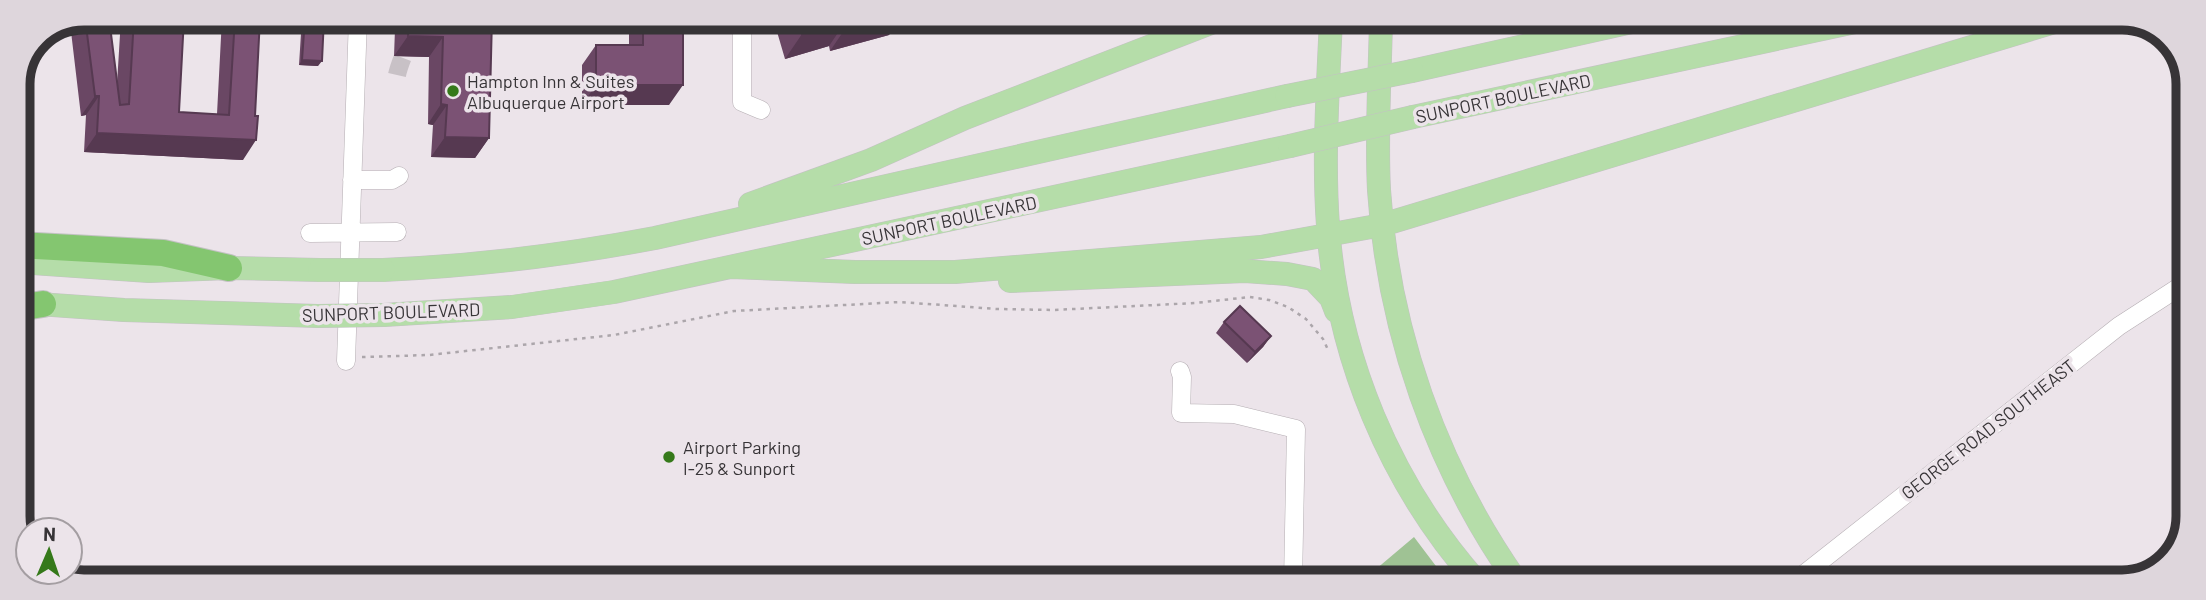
<svg xmlns="http://www.w3.org/2000/svg" width="2206" height="600" viewBox="0 0 2206 600" font-family="Barlow,sans-serif">
<style>
.water{fill:#9fc294}
.lines{fill:none;stroke-linecap:round;stroke-linejoin:round}
.minor-tunnel{stroke:#c8c1c6;stroke-width:18;stroke-dasharray:18 9;stroke-linecap:butt}
.minor-casing{stroke:#b5aeb3;stroke-width:19}
.major-casing{stroke:#c3c2c3;stroke-width:24}
.highway-casing{stroke:#c3c2c3;stroke-width:28}
.path{stroke:#aca6ab;stroke-width:2.5;stroke-dasharray:3.5 5;stroke-linecap:butt}
.minor{stroke:#fff;stroke-width:18}
.major{stroke:#b5dda9;stroke-width:23}
.highway{stroke:#84c670;stroke-width:26}
.major-bridge-casing{stroke:#c3c2c3;stroke-width:24;stroke-linecap:butt}
.major-bridge{stroke:#b5dda9;stroke-width:23}
.wall{fill:#6a4764}
.shaded-wall{fill:#563951}
.building{fill:#7b5274;stroke:#563951;stroke-width:2}
.poi-dot{fill:#35791a;stroke:#ece4ea;stroke-width:2.5}
.labels{text-anchor:middle;dominant-baseline:central;stroke-width:7;stroke-linejoin:round;paint-order:stroke}
.poi-label{font-size:18px;fill:#373437;stroke:#ece4ea;text-anchor:start}
.street-label{font-size:18px;fill:#373437;stroke:#ece4ea}
.rim{fill:none;stroke:#373437;stroke-width:9}
</style>
<rect width="100%" height="100%" fill="#ece4ea"/>
<!-- water -->
<path class="water" d="M 1414,537 L 1448,582 L 1334,582 L 1334,573 L 1369,575 Z"/>
<g class="lines">
<!-- minor-tunnel -->
<path class="minor-tunnel" d="M 397,75 C 402,52 415,44 400,18"/>
<!-- minor casing -->
<g class="minor-casing">
<path id="minor" d="M 742,22 L 742,102 L 761,110
M 352,180 L 392,180 L 399,176
M 310,233 L 397,232
M 346,361 L 358,18
M 1180,371 L 1182,377 L 1181,413 L 1234,414 L 1296,429 L 1293,582
M 22,532 L 22,521
M 1794,582 L 2119,326 L 2187,282"/>
</g>
<!-- major casing -->
<g class="major-casing">
<path id="major" d="M 1331,19 C 1328,88 1323,157 1328,226 C 1337,356 1390,484 1477,582
M 1381,19 C 1380,76 1376,133 1379,190 C 1388,330 1436,467 1517,582
M 1412,71 L 1645,19
M 1413,117 L 1869,19
M 750,204 L 871,160 L 965,118 L 1221,19
M 18,262 L 149,271 L 229,268 L 320,270
M 731,267 L 855,272 L 955,272 L 1261,247 L 1382,225 L 2061,20
M 383,270 C 475,266 565,255 655,238 L 1287,96
M 1010,281 L 1245,271 L 1287,274 L 1313,279 L 1331,298 L 1336,311
M 24,303 L 124,310 L 318,316
M 384,315 L 512,307 L 614,292 L 1290,146"/>
</g>
<!-- highway casing -->
<g class="highway-casing">
<path id="highway" d="M 18,245 L 163,253 L 229,268
M 18,308 L 43,304"/>
</g>
<!-- path -->
<path class="path" d="M 362,357 L 429,355 L 614,335 L 734,311 L 900,302 L 997,309 L 1054,310 L 1195,303 L 1250,297 L 1269,300 L 1288,307 L 1306,319 L 1323,339 L 1329,352"/>
<!-- minor -->
<use href="#minor" class="minor"/>
<!-- major -->
<use href="#major" class="major"/>
<!-- highway -->
<use href="#highway" class="highway"/>
<!-- major-bridge casing -->
<g class="major-bridge-casing">
<path id="major-bridge" d="M 1287,96 L 1412,71
M 1290,146 L 1413,117
M 320,270 L 383,270
M 318,316 L 384,315"/>
</g>
<!-- major-bridge -->
<use href="#major-bridge" class="major-bridge"/>
</g>
<!-- wall -->
<path class="wall" d="M 84,18 L 109,18 L 117,84 L 121,18 L 184,18 L 179,112 L 217,114 L 222,18 L 260,18 L 243,160 L 84,152 L 86,115 L 81,116 L 70,23 Z
M 302,18 L 324,18 L 318,66 L 299,65 Z
M 402,18 L 492,18 L 489,138 L 475,158 L 431,157 L 433,125 L 428,124 L 429,57 L 394,56 L 395,29 Z
M 629,18 L 683,18 L 669,105 L 582,105 L 582,65 L 596,45 L 629,45 Z
M 773,18 L 928,18 L 893,28 L 889,35 L 830,51 L 829,46 L 785,59 Z
M 1224,322 L 1271,336 L 1263,347 L 1247,363 L 1216,333 Z"/>
<!-- shaded-wall -->
<path class="shaded-wall" d="M 876,18 L 928,18 L 893,28 L 889,35 L 830,51 L 847,26 Z
M 846,21 L 829,46 L 785,59 L 802,34 Z
M 408,36 L 443,37 L 429,57 L 394,56 Z
M 302,60 L 322,61 L 318,66 L 299,65 Z
M 596,85 L 683,85 L 669,105 L 582,105 Z
M 95,96 L 99,96 L 86,115 L 81,116 Z
M 441,104 L 447,105 L 433,125 L 428,124 Z
M 97,133 L 256,140 L 243,160 L 84,152 Z
M 445,137 L 489,138 L 475,158 L 431,157 Z
M 1271,336 L 1263,347 L 1247,363 L 1255,352 Z"/>
<!-- building -->
<path class="building" d="M 85,18 L 109,18 L 120,105 L 129,104 L 134,18 L 184,18 L 179,112 L 229,115 L 235,18 L 260,18 L 255,116 L 258,116 L 256,140 L 97,133 L 99,96 L 95,96 Z
M 305,18 L 324,18 L 322,61 L 302,60 Z
M 409,18 L 492,18 L 489,138 L 445,137 L 447,105 L 441,104 L 443,37 L 408,36 Z
M 643,18 L 683,18 L 683,85 L 596,85 L 596,45 L 643,45 Z
M 798,18 L 876,18 L 847,26 L 846,21 L 802,34 Z
M 1240,306 L 1271,336 L 1255,352 L 1224,322 Z"/>
<!-- markers -->
<g class="poi-dot">
<circle cx="453" cy="91" r="7"/>
<circle cx="669" cy="457" r="7"/>
</g>
<g class="labels">
<!-- poi labels -->
<g class="poi-label">
<text x="467" y="81">Hampton Inn &amp; Suites<tspan x="467" dy="21">Albuquerque Airport</tspan></text>
<text x="683" y="447">Airport Parking<tspan x="683" dy="21">I-25 &amp; Sunport</tspan></text>
</g>
<!-- street labels -->
<g class="street-label">
<text transform="translate(1503 98) rotate(-12)">SUNPORT BOULEVARD</text>
<text transform="translate(949 220) rotate(-12)">SUNPORT BOULEVARD</text>
<text transform="translate(391 312) rotate(-2)">SUNPORT BOULEVARD</text>
<text transform="translate(1988 429) rotate(-38)">GEORGE ROAD SOUTHEAST</text>
</g>
</g>
<!-- crop -->
<path d="M0 0H2206V600H0ZM84 30H2122A54 54 0 0 1 2176 84V516A54 54 0 0 1 2122 570H84A54 54 0 0 1 30 516V84A54 54 0 0 1 84 30Z" fill="#ded6dc" fill-rule="evenodd"/>
<path class="rim" d="M84 30H2122A54 54 0 0 1 2176 84V516A54 54 0 0 1 2122 570H84A54 54 0 0 1 30 516V84A54 54 0 0 1 84 30Z"/>
<!-- north arrow -->
<g transform="translate(49 551) rotate(2)"><circle r="33" fill="#ece4ea" stroke="#a49ea2" stroke-width="2"/>
<path d="M0-5L12 26L0 18L-12 26Z" fill="#35791a"/>
<text y="-10" font-size="19" font-weight="bold" text-anchor="middle" fill="#373437">N</text>
</g>
</svg>
